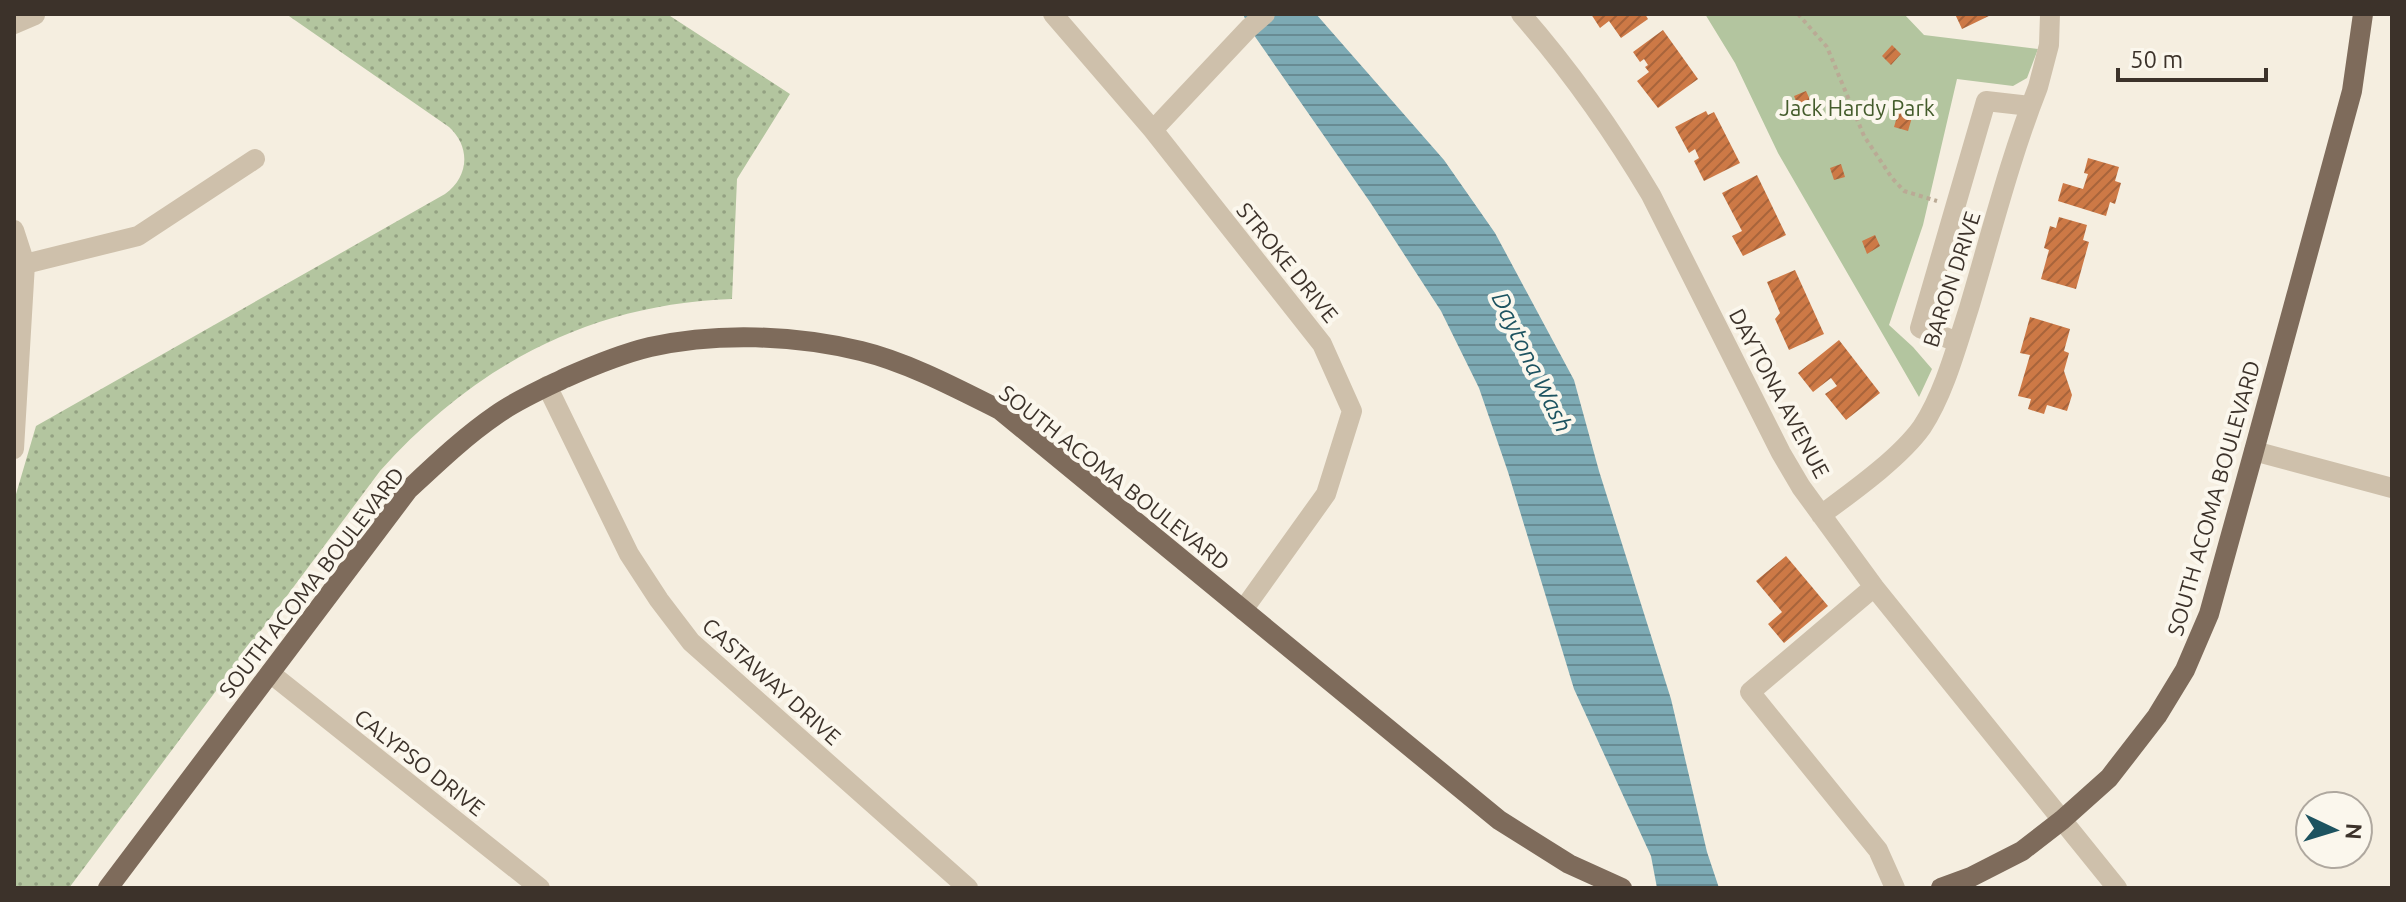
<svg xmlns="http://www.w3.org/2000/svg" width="2406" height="902" viewBox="0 0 2406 902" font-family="Ubuntu,sans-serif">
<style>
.grass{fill:url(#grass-dots)}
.park{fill:#b3c59f}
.water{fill:url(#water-rules)}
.building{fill:url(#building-hatch)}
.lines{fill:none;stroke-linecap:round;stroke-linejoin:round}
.path{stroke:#baaa95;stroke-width:4;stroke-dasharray:4 4;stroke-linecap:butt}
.minor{stroke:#cec0ab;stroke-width:20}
.major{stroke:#7e6b5b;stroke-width:20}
.labels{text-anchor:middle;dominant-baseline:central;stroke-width:8;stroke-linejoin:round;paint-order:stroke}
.park-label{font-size:22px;fill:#445c2c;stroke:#fbf7ed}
.street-label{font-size:22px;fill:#3c322a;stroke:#fbf7ed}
.water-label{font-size:24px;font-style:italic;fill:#1d5360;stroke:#fbf7ed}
</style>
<defs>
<pattern id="grass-dots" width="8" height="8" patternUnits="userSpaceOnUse" patternTransform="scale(2)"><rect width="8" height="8" fill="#b3c59f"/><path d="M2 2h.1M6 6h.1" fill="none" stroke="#93a182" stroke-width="1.8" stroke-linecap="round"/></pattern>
<pattern id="water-rules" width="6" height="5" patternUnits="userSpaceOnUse" patternTransform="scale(2)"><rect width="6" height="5" fill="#7daab4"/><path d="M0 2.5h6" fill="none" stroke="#688b93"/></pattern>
<pattern id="building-hatch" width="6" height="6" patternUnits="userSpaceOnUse" patternTransform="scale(2)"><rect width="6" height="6" fill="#cd7946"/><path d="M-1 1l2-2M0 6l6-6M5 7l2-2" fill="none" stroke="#a8643b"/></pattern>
</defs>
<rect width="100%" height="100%" fill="#f5eee0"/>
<!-- grass -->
<path class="grass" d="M 286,14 L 667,14 L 790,94 L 737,179 L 732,299 C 589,304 474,366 380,471 L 69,888 L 14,888 L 14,501 L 36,426 L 445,194 C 469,177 471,147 449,127 Z"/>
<!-- park -->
<path class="park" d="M 1705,14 L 1904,14 L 1924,35 L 2038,49 L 2027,78 L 2013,86 L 1957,79 L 1923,225 L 1889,325 L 1913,347 L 1932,369 L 1919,397 L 1778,153 L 1735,63 Z"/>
<!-- water -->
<path class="water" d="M 1243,14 L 1316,14 L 1444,160 L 1495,233 L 1574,380 L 1599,471 L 1671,699 L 1707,852 L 1719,888 L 1657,888 L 1651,856 L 1574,689 L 1508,472 L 1479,388 L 1441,311 L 1370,202 L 1249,28 Z"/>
<!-- building -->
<path class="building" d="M 1591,14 L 1645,14 L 1648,19 L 1621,38 L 1609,21 L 1600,28 Z
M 1955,14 L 1993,14 L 1962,29 Z
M 1663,30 L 1698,79 L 1658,108 L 1637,81 L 1649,72 L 1645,67 L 1648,65 L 1644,59 L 1640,62 L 1633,52 Z
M 1892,45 L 1901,54 L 1891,65 L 1882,56 Z
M 1806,91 L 1812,104 L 1799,109 L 1794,96 Z
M 1899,110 L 1913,114 L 1908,131 L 1894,127 Z
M 1706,111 L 1708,115 L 1714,112 L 1740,163 L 1704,181 L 1694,161 L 1699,158 L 1695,149 L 1689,153 L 1675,127 Z
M 2088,158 L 2119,167 L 2115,181 L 2121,183 L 2115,204 L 2110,202 L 2106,216 L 2058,201 L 2063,183 L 2083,189 L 2088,174 L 2084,173 Z
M 1841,164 L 1845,177 L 1834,180 L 1830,168 Z
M 1757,175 L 1786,235 L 1743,256 L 1732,236 L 1742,231 L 1722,193 Z
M 2059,217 L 2087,225 L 2083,240 L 2089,242 L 2076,289 L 2041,279 L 2049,250 L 2044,248 L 2050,226 L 2056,228 Z
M 1875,235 L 1880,246 L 1867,254 L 1862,241 Z
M 1795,270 L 1824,334 L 1789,350 L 1775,319 L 1780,313 L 1767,282 Z
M 2030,317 L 2070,329 L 2064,351 L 2069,353 L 2064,371 L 2072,395 L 2067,411 L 2047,405 L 2044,414 L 2028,409 L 2031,399 L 2018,396 L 2030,355 L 2020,353 Z
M 1839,340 L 1880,393 L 1846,420 L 1825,394 L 1837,386 L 1831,378 L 1813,392 L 1798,373 Z
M 1786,556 L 1828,606 L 1784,643 L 1768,624 L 1782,612 L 1756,581 Z"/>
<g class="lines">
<!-- path -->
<path class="path" d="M 1798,14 L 1827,47 L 1864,136 L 1892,178 L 1904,191 L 1937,201"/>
<!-- minor -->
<path class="minor" d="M 1053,14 L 1153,130 L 1322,344 L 1352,411 L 1326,494 L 1243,610
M 1521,14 C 1570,70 1613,131 1651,195 L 1781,453 L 1801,487 L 1874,587 L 2117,888
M 14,24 L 35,15
M 1153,130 L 1249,28 L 1265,14
M 14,230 L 25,264 L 14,449
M 25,264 L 138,236 L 255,159
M 1958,342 L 1920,328 L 1986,101 L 2030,106
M 547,386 L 629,554 L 659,600 L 691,642 L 968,888
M 2254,451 L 2392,488
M 1821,515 C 1852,492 1900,458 1922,427 C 1944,394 1957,345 1969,308 C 1991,234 2010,158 2038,87 L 2049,45 L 2050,14
M 1874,587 L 1750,692 L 1878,850 L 1895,888
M 270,673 L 540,888"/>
<!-- major -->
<path class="major" d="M 108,888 L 408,490 C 436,464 464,437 496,415 C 517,400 542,389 565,378 C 592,366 621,354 650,347 C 718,332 794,335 861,351 C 907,362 958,389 1000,410 L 1499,820 L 1569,864 L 1622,888
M 1941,888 L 1971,877 L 2022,851 L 2062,820 L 2109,778 L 2157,716 L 2185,670 L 2209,614 L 2254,451 L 2352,91 L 2363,14"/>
</g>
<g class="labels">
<!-- park labels -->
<g class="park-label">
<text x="1857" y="107">Jack Hardy Park</text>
</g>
<!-- street labels -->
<g class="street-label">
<text transform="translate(1288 262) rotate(51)">STROKE DRIVE</text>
<text transform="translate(1951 279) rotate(-72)">BARON DRIVE</text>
<text transform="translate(1780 393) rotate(62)">DAYTONA AVENUE</text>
<text transform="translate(1115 477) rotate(38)">SOUTH ACOMA BOULEVARD</text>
<text transform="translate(2213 498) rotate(-74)">SOUTH ACOMA BOULEVARD</text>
<text transform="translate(311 582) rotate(-52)">SOUTH ACOMA BOULEVARD</text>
<text transform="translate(772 681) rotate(42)">CASTAWAY DRIVE</text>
<text transform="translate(420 762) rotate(38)">CALYPSO DRIVE</text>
</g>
<!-- water labels -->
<g class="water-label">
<text transform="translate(1532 362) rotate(64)">Daytona Wash</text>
</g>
</g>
<!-- border -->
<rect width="2406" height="902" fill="none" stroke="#3c322a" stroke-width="32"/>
<!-- north arrow -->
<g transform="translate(2334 830) rotate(94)"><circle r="38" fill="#fbf7ed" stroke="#afa89f" stroke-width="2"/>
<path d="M0-6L14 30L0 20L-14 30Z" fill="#1d5360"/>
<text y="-12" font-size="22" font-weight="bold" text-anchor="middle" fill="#3c322a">N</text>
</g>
<!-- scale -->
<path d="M2118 68v12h148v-12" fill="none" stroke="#3c322a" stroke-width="4"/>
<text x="2130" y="68" font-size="24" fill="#3c322a" stroke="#fbf7ed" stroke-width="6" paint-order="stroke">50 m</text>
</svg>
